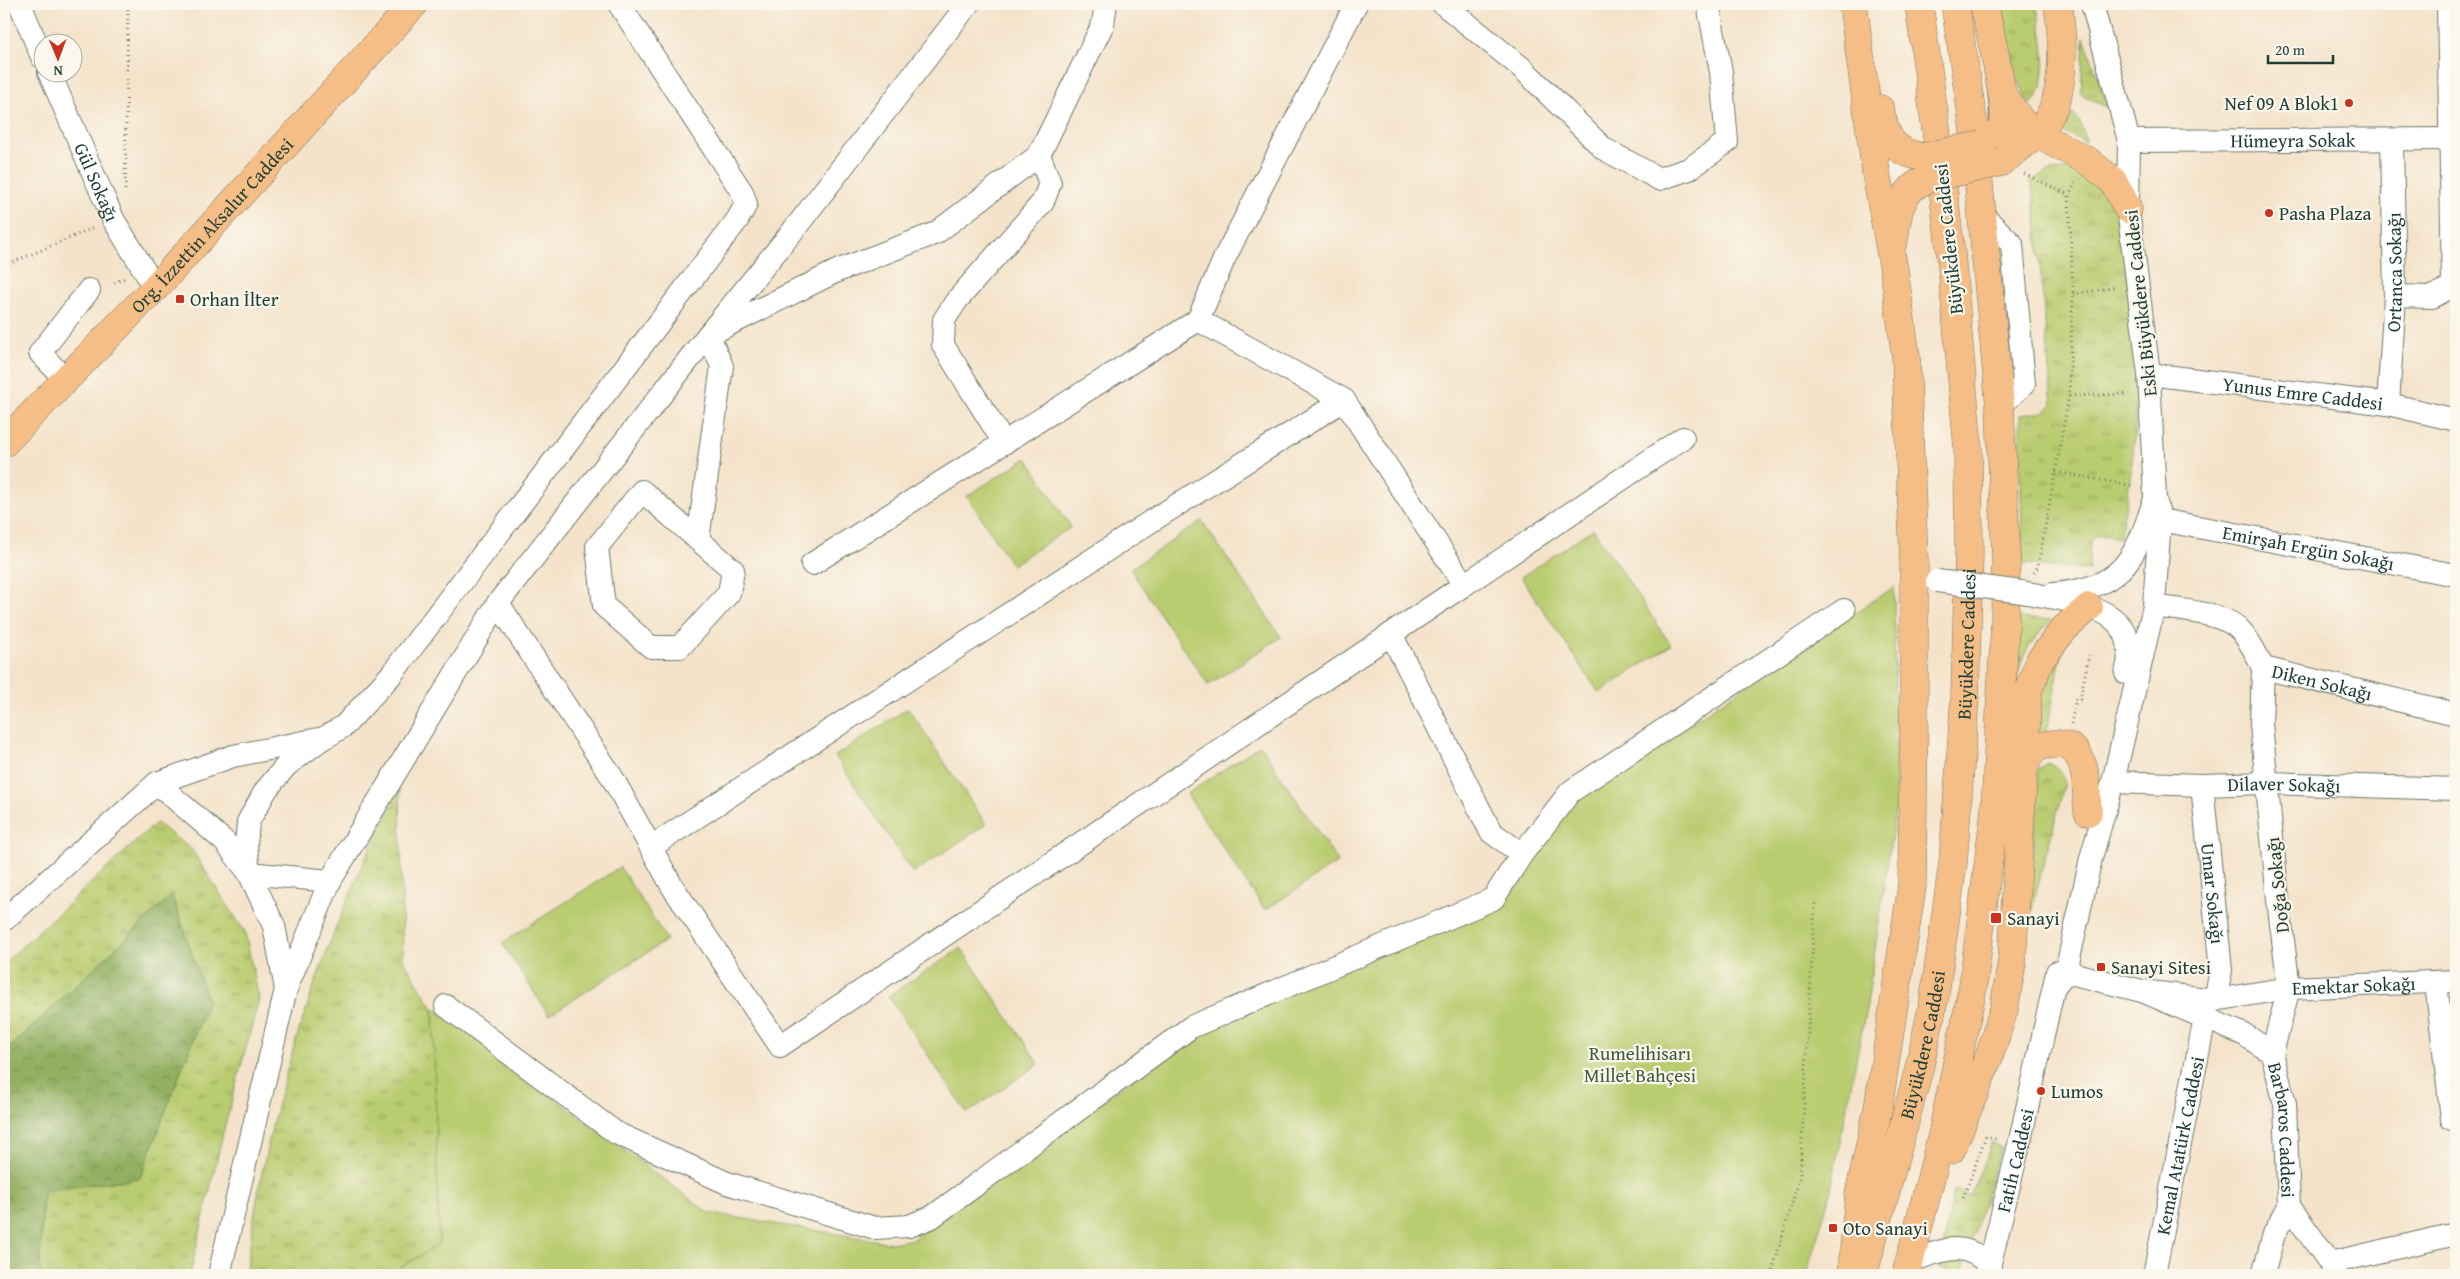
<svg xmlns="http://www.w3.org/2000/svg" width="2460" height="1279" viewBox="0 0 2460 1279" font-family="'Gentium Book Plus',serif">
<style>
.grass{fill:url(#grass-tufts);stroke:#6c8452}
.forest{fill:url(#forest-crowns);stroke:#59764b}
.park{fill:#bacc6f;stroke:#6c8452}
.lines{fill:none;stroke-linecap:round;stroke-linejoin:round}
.minor-casing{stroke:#6a7768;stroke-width:24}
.major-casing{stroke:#6a7768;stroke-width:29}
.path{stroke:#6a7768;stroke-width:3;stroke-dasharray:1 4;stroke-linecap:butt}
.minor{stroke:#fff;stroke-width:22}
.major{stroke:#f6be87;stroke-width:28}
.minor-bridge-casing{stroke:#6a7768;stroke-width:24;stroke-linecap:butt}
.major-bridge-casing{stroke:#6a7768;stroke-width:29;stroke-linecap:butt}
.minor-bridge{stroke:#fff;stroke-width:22}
.major-bridge{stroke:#f6be87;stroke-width:28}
.poi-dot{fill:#c8321e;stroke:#fbf7ec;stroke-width:2}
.labels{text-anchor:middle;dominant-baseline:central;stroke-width:4.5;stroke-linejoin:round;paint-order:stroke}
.poi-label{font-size:19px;fill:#1f3d34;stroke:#fbf7ec;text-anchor:start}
.street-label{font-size:19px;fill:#1f3d34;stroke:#fbf7ec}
.park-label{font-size:19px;fill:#3e5a40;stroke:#fbf7ec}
</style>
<defs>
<pattern id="grass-tufts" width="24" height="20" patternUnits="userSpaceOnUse" patternTransform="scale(1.25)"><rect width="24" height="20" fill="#bacc6f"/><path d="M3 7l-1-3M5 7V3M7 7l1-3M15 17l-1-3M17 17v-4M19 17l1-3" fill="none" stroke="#97a75c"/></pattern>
<pattern id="forest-crowns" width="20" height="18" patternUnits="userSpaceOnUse" patternTransform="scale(1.25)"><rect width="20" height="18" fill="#93b062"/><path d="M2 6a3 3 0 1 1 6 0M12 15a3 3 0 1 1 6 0" fill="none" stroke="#779052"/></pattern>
</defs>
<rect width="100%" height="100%" fill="#fbf7ec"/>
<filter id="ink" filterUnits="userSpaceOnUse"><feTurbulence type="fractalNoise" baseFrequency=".02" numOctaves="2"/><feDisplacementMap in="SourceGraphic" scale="10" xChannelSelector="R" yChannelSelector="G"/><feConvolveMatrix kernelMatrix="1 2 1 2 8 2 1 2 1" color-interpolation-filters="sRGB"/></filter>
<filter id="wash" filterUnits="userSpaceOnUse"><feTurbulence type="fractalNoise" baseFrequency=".0096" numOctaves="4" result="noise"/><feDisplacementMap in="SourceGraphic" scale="20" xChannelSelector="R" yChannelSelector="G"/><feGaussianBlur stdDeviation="1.12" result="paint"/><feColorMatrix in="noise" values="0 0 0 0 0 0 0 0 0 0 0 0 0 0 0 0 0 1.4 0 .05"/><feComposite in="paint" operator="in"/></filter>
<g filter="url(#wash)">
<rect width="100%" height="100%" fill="#f4e3ca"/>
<!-- grass -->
<path class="grass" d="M 2002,4 L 2036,4 C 2042,31 2054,85 2030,105 C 2012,76 2009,37 2002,4 Z
M 2084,37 L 2108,108 L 2081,94 Z
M 2072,113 L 2079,120 L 2087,142 L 2062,132 Z
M 2068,170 C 2086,177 2101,187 2113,204 C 2119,213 2119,233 2122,244 C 2140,341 2142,442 2119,538 C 2085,531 2090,541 2089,570 L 2022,564 L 2020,415 L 2044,412 L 2052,405 L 2034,194 L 2030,182 L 2049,171 Z
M 2013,618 L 2052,620 C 2043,629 2034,638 2027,650 C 2012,677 2006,745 2000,778 Z
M 2062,651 L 2047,731 L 2030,733 L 2041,677 Z
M 2048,763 C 2059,766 2061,773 2065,783 L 2028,922 L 2038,769 Z
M 400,789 L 403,959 L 433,1008 L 439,1244 L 389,1275 L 246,1275 C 261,1140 301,1006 355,882 C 368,850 385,820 400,789 Z
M 156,823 L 191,849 L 245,932 L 259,999 L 223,1133 L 190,1275 L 41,1275 L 40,1261 L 43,1191 L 140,1178 L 172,895 L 4,1053 L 4,963 Z
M 1992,1143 L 2001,1147 L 1961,1275 L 1939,1267 L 1954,1190 L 1970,1196 Z"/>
<!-- forest -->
<path class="forest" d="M 172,895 L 208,1001 L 140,1178 L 43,1191 L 40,1261 L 41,1275 L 4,1275 L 4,1053 Z"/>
<!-- park -->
<path class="park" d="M 1027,458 L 1071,527 L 1012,565 L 967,496 Z
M 1202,521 L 1281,637 L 1208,685 L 1130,569 Z
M 1593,529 L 1671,645 L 1599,693 L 1521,577 Z
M 1894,587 L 1896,806 L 1867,1004 L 1829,1198 L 1806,1275 L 389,1275 L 439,1244 L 433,1008 L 709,1213 L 892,1243 L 913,1239 L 1202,1028 L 1501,905 L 1574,800 Z
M 908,708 L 986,824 L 913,873 L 835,756 Z
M 1260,745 L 1338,862 L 1265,910 L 1187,794 Z
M 620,867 L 667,940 L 549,1015 L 502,943 Z
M 961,948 L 1039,1064 L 967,1113 L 888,996 Z"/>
</g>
<g filter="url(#ink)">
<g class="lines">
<!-- minor casing -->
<g class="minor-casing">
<g id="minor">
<path d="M 20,4 L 42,57"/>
<path d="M 1443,4 L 1522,68 L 1604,149 L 1659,179 L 1689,169 L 1727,142 L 1721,72 L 1708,4"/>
<path id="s1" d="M 49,72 L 113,219 L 155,288"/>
<path id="s2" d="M 2129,141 L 2456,139"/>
<path d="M 1983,216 L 2012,244 L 2024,384 L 2000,406"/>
<path d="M 2395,296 L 2432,297 L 2453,286 L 2448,4"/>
<path id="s3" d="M 2149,374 L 2388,404 L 2456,420"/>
<path d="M 65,379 L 40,353 L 89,290"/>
<path id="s4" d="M 2388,404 L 2395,296 L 2392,140"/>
<path d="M 1004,443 L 943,345 L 944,320 L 957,300 L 1043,202 L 1050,183 L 1039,155"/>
<path d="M 642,491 L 733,570 L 729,593 L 680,647 L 651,647 L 604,606 L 597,547 Z"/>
<path id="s5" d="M 2160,520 L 2456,575"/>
<path d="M 698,540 L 722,366 L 708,335 L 837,271 L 936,233 L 1039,155 L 1103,24 L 1106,4"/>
<path d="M 812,564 L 1198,320"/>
<path d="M 1464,585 L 1683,438"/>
<path d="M 2022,592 C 2070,602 2145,604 2126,673"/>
<path d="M 2053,594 C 2120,588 2134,563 2153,504"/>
<path d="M 498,603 L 612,777 L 672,886 L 780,1046 L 1464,585 L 1344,400 L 1198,320 L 1225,257 L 1356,4"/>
<path id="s6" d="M 2154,606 C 2177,610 2222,612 2239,629 C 2249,639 2257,655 2263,668 L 2456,714"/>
<path d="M 1391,634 L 1491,832 L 1522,854"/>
<path d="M 319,741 L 286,766 L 266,790 L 248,822 L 246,845 L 249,873 L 330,881"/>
<path id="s7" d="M 2113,782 L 2202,785 L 2267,783 L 2456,789"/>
<path d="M 157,783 L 225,842 L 249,873 L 274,926 L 286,989"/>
<path id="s8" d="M 2202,785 L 2221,970 L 2215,1000"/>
<path d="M 651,847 L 1153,520 L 1344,400"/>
<path d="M 4,920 L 157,783 L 233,756 L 324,738 L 344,726 L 391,675 L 738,219 L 746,204 L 742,192 L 619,4"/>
<path id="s9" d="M 2066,972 L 2142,991 L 2245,1035 L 2272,1053 L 2285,1104 L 2289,1206 L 2274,1234 L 2263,1275"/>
<path d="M 2436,983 L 2452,1119"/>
<path d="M 2054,987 L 2066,972 L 2091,858 L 2113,782 L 2154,606 L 2160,520 L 2155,498 L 2149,374 L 2128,209 L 2129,141 L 2092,4"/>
<path d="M 2142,991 L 2215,1000 L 2289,988 L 2278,900 L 2261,724 L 2263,668"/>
<path d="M 446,1006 L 616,1133 L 727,1183 L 875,1228 L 909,1226 L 932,1217 L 1191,1027 L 1493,899 L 1522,854 L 1570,792 L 1844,610"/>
<path id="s10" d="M 2272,1053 L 2289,988 L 2456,981"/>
<path d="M 2289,1206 L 2330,1263 L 2336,1275"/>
<path d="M 1910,1261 C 1943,1251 1963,1238 1990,1266"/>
<path d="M 2330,1263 L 2456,1234"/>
<path d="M 219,1275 L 286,989 L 330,881 L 498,603 L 708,335 L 796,227 L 968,4"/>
<path id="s11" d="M 1987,1275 L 2019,1145 L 2057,972"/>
<path id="s12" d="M 2154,1275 L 2205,1018"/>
</g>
</g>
<!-- major casing -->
<g class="major-casing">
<g id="major">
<path d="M 2004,98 L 2023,123 L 2048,140 L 2088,161 L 2113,181 L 2128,209"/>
<path d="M 1880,109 C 1886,138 1892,152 1923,157"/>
<path d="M 1981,145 C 1987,140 1996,136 2000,131 C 2012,116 1988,26 1984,4"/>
<path d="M 2001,162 C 2017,149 2039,136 2049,117 C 2066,87 2063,37 2058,4"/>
<path d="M 1894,240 C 1897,218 1898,198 1917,184"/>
<path id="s13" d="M 4,443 L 155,288 L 414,4"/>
<path d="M 2024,768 C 2026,762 2029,755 2033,751 C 2044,741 2071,741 2078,755 C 2088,772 2086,793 2088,812"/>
<path d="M 1951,1150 L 1990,1054 L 2004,1009 L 2012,962 L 2028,691 L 2040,660 L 2064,629 L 2089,607"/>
<path d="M 1852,1271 L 1859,1195 L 1878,1109 L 1912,886 L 1914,709 L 1914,561 L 1906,357 L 1894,270 L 1876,173 L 1853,4"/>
<path id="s14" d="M 1863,1275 L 1919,1069 L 1934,1000 L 1953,863 L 1965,697 L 1969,552 L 1968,448 L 1951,255 L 1936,129 L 1919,4"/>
<path d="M 1906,1275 L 1943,1131 L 1973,986 L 1995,810 L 2005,624 L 2006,558 L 2000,406 L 1973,121 L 1955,4"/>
</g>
</g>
<!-- path -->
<path class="path" d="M 2024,174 L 2069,195
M 125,190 L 128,4
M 4,266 L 93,228
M 114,283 L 125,278
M 2073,294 L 2117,287
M 2069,396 L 2129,394
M 2056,472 L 2134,486
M 2034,573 L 2038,566 L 2069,396 L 2073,294 L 2069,195 L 2076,183
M 2071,724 L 2076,698 L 2080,699 L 2089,655
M 1963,1198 L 1986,1136 L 1999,1140
M 1771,1275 L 1800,1176 L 1815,901"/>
<!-- minor -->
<use href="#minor" class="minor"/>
<!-- major -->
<use href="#major" class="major"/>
<!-- minor-bridge casing -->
<g class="minor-bridge-casing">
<path id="minor-bridge" d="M 1937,581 L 2022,592"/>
</g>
<!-- major-bridge casing -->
<g class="major-bridge-casing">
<path id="major-bridge" d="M 1923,157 L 1981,145
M 1917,184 L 1930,178 L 2001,162"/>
</g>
<!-- minor-bridge -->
<use href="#minor-bridge" class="minor-bridge"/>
<!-- major-bridge -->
<use href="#major-bridge" class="major-bridge"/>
</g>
</g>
<!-- markers -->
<g class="poi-dot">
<circle cx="2349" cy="103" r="5"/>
<circle cx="2269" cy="213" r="5"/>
<rect x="175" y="294" width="10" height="10" rx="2.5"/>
<rect x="1990" y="912" width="12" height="12" rx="2.5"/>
<rect x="2096" y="962" width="10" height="10" rx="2.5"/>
<circle cx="2041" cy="1091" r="5"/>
<rect x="1828" y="1223" width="10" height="10" rx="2.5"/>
</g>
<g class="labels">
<!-- poi labels -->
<g class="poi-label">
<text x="2339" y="103" text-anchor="end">Nef 09 A Blok1</text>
<text x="2279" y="213">Pasha Plaza</text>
<text x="190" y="299">Orhan İlter</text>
<text x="2007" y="918">Sanayi</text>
<text x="2111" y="967">Sanayi Sitesi</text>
<text x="2051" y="1091">Lumos</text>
<text x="1843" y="1228">Oto Sanayi</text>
</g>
<!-- street labels -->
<g class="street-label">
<text stroke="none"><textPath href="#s2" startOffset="164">Hümeyra Sokak</textPath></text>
<text stroke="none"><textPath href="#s1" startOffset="120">Gül Sokağı</textPath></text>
<text stroke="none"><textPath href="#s13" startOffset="301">Org. İzzettin Aksalur Caddesi</textPath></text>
<text transform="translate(1948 239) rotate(-96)">Büyükdere Caddesi</text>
<text stroke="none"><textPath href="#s4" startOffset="132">Ortanca Sokağı</textPath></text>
<text transform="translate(2140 303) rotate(-96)">Eski Büyükdere Caddesi</text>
<text stroke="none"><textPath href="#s3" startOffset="155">Yunus Emre Caddesi</textPath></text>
<text stroke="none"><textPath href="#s5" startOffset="151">Emirşah Ergün Sokağı</textPath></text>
<text stroke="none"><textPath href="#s14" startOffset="642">Büyükdere Caddesi</textPath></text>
<text stroke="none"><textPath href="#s6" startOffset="196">Diken Sokağı</textPath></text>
<text stroke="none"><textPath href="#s7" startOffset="171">Dilaver Sokağı</textPath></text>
<text transform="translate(2277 885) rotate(-96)">Doğa Sokağı</text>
<text stroke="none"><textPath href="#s8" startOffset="109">Umar Sokağı</textPath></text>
<text stroke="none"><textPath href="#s10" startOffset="132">Emektar Sokağı</textPath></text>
<text stroke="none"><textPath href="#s14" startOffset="238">Büyükdere Caddesi</textPath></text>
<text stroke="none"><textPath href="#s9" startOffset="301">Barbaros Caddesi</textPath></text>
<text stroke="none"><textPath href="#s12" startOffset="132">Kemal Atatürk Caddesi</textPath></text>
<text stroke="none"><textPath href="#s11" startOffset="118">Fatih Caddesi</textPath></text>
</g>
<!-- park labels -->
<g class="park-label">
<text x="1640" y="1053">Rumelihisarı<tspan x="1640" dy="22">Millet Bahçesi</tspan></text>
</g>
</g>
<!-- margin -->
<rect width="2460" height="1279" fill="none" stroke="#fbf7ec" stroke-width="20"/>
<!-- north arrow -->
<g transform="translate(58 58) rotate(179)"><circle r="24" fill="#fbf7ec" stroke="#a3ada2"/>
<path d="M0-4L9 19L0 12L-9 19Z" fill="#c8321e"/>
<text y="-8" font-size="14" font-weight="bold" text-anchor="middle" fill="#1f3d34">N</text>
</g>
<!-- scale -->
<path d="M2268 55v8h65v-8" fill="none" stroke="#1f3d34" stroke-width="2.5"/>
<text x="2275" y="55" font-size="15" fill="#1f3d34" stroke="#fbf7ec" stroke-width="4" paint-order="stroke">20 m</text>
</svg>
